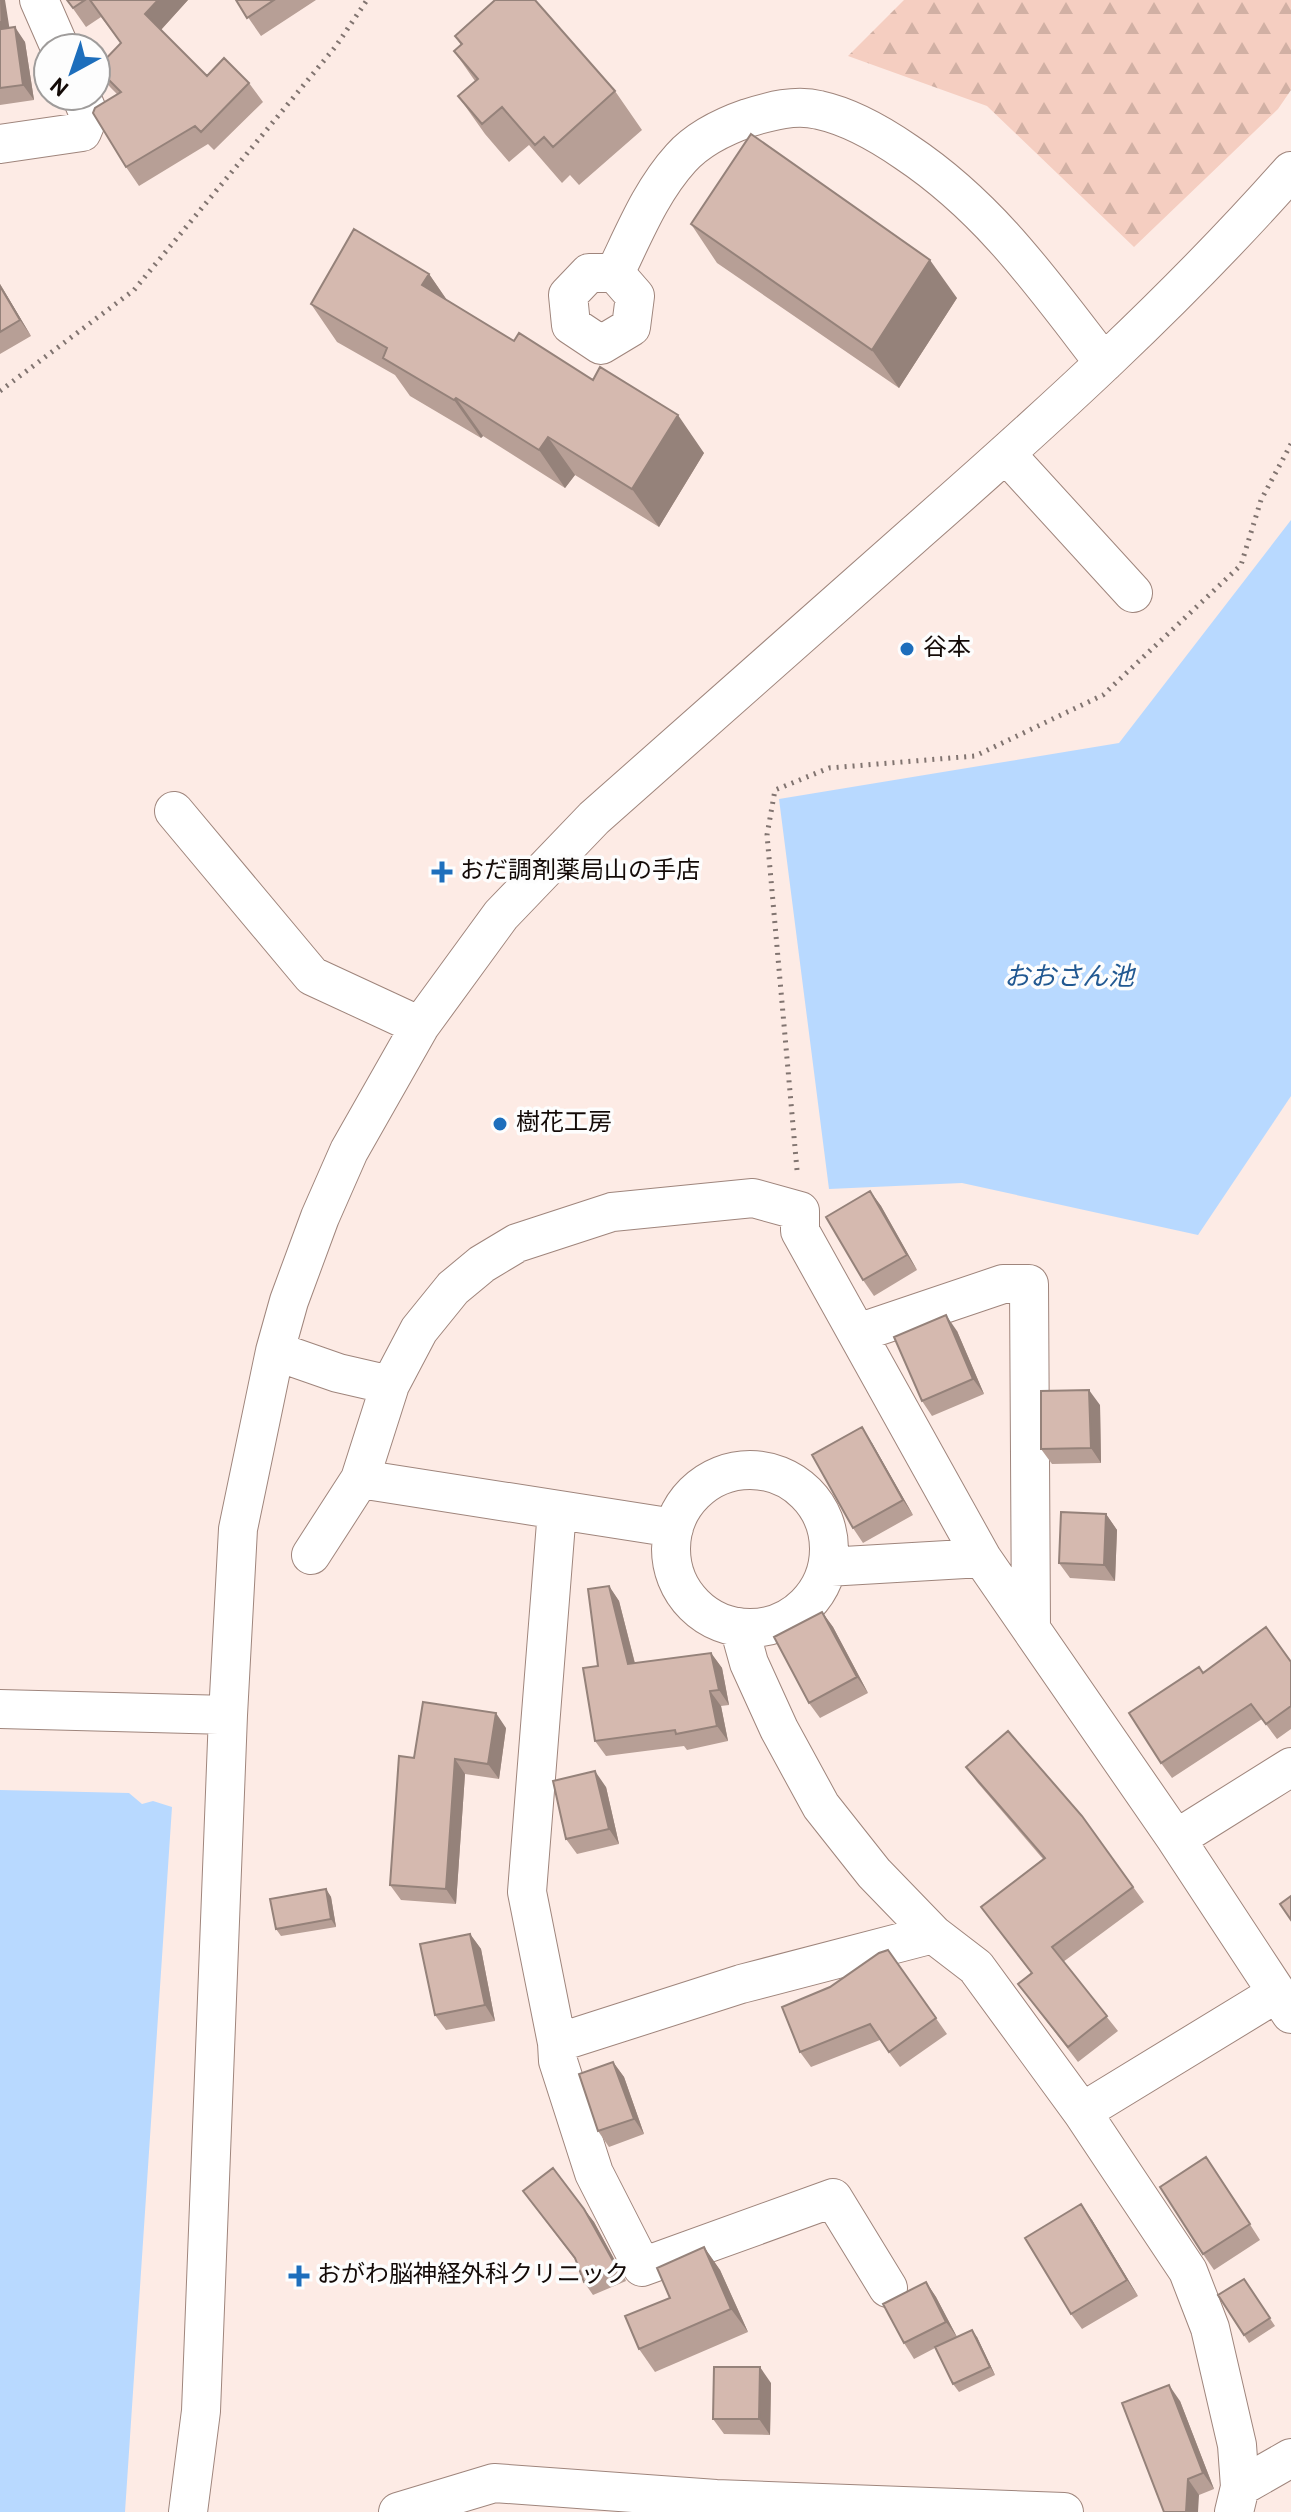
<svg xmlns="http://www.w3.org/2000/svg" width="1291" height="2512" viewBox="0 0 1291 2512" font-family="Overpass,'Noto Sans JP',sans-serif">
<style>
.forest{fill:url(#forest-firs)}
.water{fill:#b8d9ff}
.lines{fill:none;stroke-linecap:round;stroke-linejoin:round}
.minor-casing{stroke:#9f857c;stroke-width:40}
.path{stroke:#817470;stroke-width:5;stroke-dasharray:2 6;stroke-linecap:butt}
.minor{stroke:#fff;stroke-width:38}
.wall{fill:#b79f96}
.shaded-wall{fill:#95827a}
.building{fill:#d5b9af;stroke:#95827a;stroke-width:2}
.poi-dot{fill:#1d6ebc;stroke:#fdfdfd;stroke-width:3}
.labels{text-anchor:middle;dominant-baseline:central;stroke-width:7;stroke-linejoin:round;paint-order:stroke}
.poi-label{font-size:24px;fill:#130a07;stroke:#fdfdfd;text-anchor:start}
.water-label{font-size:26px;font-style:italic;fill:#225992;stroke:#fdfdfd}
</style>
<defs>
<pattern id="forest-firs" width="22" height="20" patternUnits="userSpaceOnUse" patternTransform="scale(2)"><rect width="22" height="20" fill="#f5cec1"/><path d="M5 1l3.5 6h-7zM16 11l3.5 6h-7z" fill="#d1b0a4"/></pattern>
</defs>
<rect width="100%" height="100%" fill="#fdebe5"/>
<!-- forest -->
<path class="forest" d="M 904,0 L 1291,0 L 1291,90 L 1278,109 L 1134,247 L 987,106 L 848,56 Z"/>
<!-- water -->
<path class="water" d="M 1291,520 L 1291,1096 L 1198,1235 L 962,1183 L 829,1189 L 779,799 L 1119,743 Z
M 0,1790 L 129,1793 L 142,1804 L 153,1801 L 172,1807 L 125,2512 L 0,2512 Z"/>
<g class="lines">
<!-- minor casing -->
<g class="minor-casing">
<path id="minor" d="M 39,0 L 60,48
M 0,144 L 82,132 L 89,115 L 81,96
M 589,273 L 615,273 L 635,296 L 631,327 L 601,345 L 571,325 L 568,295 Z
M 615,273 C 634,234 651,191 681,158 C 698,139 725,126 748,118 C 770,111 796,104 819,110 C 851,117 880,134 906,152 C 990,208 1043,284 1104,363
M 1006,454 L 1133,593
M 174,811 L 312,976 L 420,1026
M 858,1333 L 1003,1284 L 1029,1284 L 1031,1628
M 275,1351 L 338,1373 L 390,1385 L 419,1330 L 453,1288 L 482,1264 L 517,1243 L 612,1212 L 753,1198 L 800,1211 L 800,1231 L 982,1558 L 1176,1839 L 1291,2014
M671 1549a79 79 0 1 1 158 0a79 79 0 1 1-158 0Z
M 360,1479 L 674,1528
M 557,1510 L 527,1892 L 557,2043 L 558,2061 L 594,2173 L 642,2267 L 833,2198 L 888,2288
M 311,1555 L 360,1479 L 390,1385
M 827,1567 L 982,1558
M 739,1627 L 749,1663 L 779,1729 L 821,1806 L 874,1873 L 933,1934 L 976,1967 L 1082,2112 L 1188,2271 L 1210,2328 L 1237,2445 L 1240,2487 L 1234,2512
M 0,1709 L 228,1715
M 1176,1839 L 1291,1767
M 557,2043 L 741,1984 L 933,1934
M 1082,2112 L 1277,1993
M 1240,2487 L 1291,2458
M 188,2512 L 201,2411 L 228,1715 L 238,1529 L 275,1351 L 289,1301 L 320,1217 L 349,1151 L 420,1026 L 501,915 L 594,818 C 702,723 809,628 916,533 C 1047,418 1176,301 1291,171
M 398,2512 L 494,2483 L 716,2499 L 1064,2512"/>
</g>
<!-- path -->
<path class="path" d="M 0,391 L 134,290 L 336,46 L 367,0
M 797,1170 L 767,835 L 775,790 L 829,768 L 975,756 L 1103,695 L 1241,565 L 1261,500 L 1291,444"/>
<!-- minor -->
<use href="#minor" class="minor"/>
</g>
<!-- wall -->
<path class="wall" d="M 0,0 L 9,28 L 25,42 L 34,100 L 0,105 Z
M 67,0 L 188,0 L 161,30 L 207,76 L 249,83 L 263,102 L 214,150 L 208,144 L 139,186 L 126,167 L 117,94 L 110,87 L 97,68 L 121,43 L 101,17 L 86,27 Z
M 236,0 L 316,0 L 261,36 Z
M 455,36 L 615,91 L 642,130 L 579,185 L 570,175 L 562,183 L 529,145 L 509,162 L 485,134 L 458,96 L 475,81 L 454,51 L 461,45 Z
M 691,224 L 957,298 L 899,388 L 717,263 Z
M 429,274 L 447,300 L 514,341 L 704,453 L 659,527 L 575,475 L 565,488 L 483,436 L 481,438 L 410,396 L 395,375 L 337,342 L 311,304 Z
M 0,284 L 31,336 L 0,354 Z
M 870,1191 L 881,1206 L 917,1270 L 874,1296 L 863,1280 Z
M 957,1331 L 984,1394 L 932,1416 L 922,1401 Z
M 1100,1405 L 1101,1463 L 1052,1464 L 1041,1449 Z
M 872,1443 L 913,1515 L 863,1543 L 853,1528 Z
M 1106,1514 L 1117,1530 L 1115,1581 L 1070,1578 L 1059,1563 Z
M 609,1586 L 619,1601 L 635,1663 L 711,1653 L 722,1668 L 729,1705 L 721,1706 L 728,1741 L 687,1750 L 684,1746 L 606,1756 L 595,1741 L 598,1666 Z
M 822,1612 L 833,1627 L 868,1693 L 820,1718 L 809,1703 Z
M 1291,1662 L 1291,1729 L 1277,1739 L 1262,1719 L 1172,1778 L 1161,1763 L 1203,1673 Z
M 506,1728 L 499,1779 L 465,1774 L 456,1904 L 401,1900 L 390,1885 L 414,1758 Z
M 966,1767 L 1082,1816 L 1144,1902 L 1063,1962 L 1118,2031 L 1078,2062 L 1018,1984 L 1031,1973 L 981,1907 L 1043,1859 L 977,1782 Z
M 606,1787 L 619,1844 L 577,1854 L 566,1839 Z
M 326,1889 L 331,1897 L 336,1927 L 281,1936 L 276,1929 Z
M 470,1934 L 481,1949 L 495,2021 L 446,2030 L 435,2015 Z
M 888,1950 L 947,2034 L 900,2067 L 880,2040 L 811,2067 L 800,2052 L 830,1987 Z
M 613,2062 L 624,2077 L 644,2134 L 609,2147 L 598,2131 Z
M 1217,2173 L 1260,2240 L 1214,2270 L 1203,2254 Z
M 523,2191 L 584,2209 L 594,2222 L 626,2281 L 593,2295 L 584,2282 L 576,2261 Z
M 1092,2220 L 1138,2296 L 1082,2329 L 1071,2314 Z
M 704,2247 L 720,2270 L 748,2332 L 655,2372 L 639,2349 L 670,2298 Z
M 1244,2279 L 1275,2326 L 1249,2343 L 1244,2335 Z
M 926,2282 L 936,2297 L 957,2337 L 977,2337 L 995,2375 L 959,2392 L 953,2384 L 935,2348 L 914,2359 L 904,2343 Z
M 771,2383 L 770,2435 L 724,2434 L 713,2419 Z
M 1180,2401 L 1214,2489 L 1199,2495 L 1164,2512 Z"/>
<!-- shaded-wall -->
<path class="shaded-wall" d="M 0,0 L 5,0 L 12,44 L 1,29 Z
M 158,0 L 188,0 L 158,33 L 145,14 Z
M 15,27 L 25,42 L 34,100 L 23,85 Z
M 930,260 L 957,298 L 899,388 L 872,350 Z
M 429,274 L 455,312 L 422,285 Z
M 0,284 L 31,336 L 20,320 Z
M 456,398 L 483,436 L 481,438 L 454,400 Z
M 678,415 L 704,453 L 659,527 L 632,489 Z
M 548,437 L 575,475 L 565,488 L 539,450 Z
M 870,1191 L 881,1206 L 917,1270 L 907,1255 Z
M 946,1315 L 957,1331 L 984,1394 L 973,1379 Z
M 1089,1390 L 1100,1405 L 1101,1463 L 1091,1448 Z
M 862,1427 L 872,1443 L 913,1515 L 903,1500 Z
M 1106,1514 L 1117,1530 L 1115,1581 L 1104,1565 Z
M 609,1586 L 619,1601 L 639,1680 L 628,1664 Z
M 822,1612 L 833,1627 L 868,1693 L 857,1677 Z
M 711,1653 L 722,1668 L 729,1705 L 719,1690 Z
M 710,1691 L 721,1706 L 728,1741 L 717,1726 Z
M 496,1713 L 506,1728 L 499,1779 L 488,1764 Z
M 455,1759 L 465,1774 L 456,1904 L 446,1889 Z
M 595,1771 L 606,1787 L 619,1844 L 609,1829 Z
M 326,1889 L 331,1897 L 336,1927 L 331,1919 Z
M 470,1934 L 481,1949 L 495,2021 L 485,2005 Z
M 613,2062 L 624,2077 L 644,2134 L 634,2119 Z
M 1081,2204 L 1092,2220 L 1138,2296 L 1127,2280 Z
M 584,2209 L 594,2222 L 626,2281 L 617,2268 Z
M 704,2247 L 720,2270 L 748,2332 L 731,2309 Z
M 926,2282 L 936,2297 L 957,2337 L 946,2322 Z
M 972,2330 L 977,2337 L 995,2375 L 990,2367 Z
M 760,2367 L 771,2383 L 770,2435 L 759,2419 Z
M 1169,2385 L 1180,2401 L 1214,2489 L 1203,2473 Z
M 1188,2479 L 1199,2495 L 1198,2512 L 1186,2512 Z"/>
<!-- building -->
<path class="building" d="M 67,0 L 85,0 L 73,8 Z
M 90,0 L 158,0 L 145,14 L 207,76 L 224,58 L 249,83 L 201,132 L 195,126 L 126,167 L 93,113 L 95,108 L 121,92 L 97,68 L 121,43 Z
M 236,0 L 274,0 L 247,18 Z
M 495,0 L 535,0 L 615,91 L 553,147 L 544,137 L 535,145 L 502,107 L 482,124 L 458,96 L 478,79 L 454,51 L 462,44 L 455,36 Z
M 0,21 L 1,29 L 15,27 L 23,85 L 0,88 Z
M 751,134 L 930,260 L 872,350 L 691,224 Z
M 354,229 L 429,274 L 422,285 L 514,341 L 519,333 L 593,380 L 600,367 L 678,415 L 632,489 L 548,437 L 539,450 L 456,398 L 454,400 L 383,358 L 387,348 L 311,304 Z
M 0,286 L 20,320 L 0,332 Z
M 870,1191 L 907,1255 L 863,1280 L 826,1217 Z
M 946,1315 L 973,1379 L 922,1401 L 894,1337 Z
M 1089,1390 L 1091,1448 L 1041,1449 L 1041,1391 Z
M 862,1427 L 903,1500 L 853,1528 L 812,1455 Z
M 1061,1512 L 1106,1514 L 1104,1565 L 1059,1563 Z
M 609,1586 L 628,1664 L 711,1653 L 719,1690 L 710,1691 L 717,1726 L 676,1734 L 675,1730 L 595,1741 L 583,1668 L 598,1666 L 588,1589 Z
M 822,1612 L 857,1677 L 809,1703 L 774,1637 Z
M 1266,1627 L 1291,1662 L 1291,1706 L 1266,1724 L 1251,1704 L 1161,1763 L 1129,1713 L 1199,1667 L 1203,1673 Z
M 423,1702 L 496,1713 L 488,1764 L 455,1759 L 446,1889 L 390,1885 L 399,1756 L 414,1758 Z
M 1008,1731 L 1082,1816 L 1133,1887 L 1052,1947 L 1107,2016 L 1068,2047 L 1018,1984 L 1032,1973 L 981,1907 L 1045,1858 L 966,1767 Z
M 595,1771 L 609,1829 L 566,1839 L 553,1781 Z
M 326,1889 L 331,1919 L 276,1929 L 270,1899 Z
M 1291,1896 L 1291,1920 L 1280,1904 Z
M 470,1934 L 485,2005 L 435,2015 L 420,1944 Z
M 888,1950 L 936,2018 L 889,2052 L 870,2024 L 800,2052 L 782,2007 L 830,1987 L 879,1953 Z
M 613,2062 L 634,2119 L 598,2131 L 579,2074 Z
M 1206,2157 L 1250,2224 L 1203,2254 L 1160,2187 Z
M 553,2168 L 584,2209 L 617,2268 L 584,2282 L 575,2258 L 523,2191 Z
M 1081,2204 L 1127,2280 L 1071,2314 L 1025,2238 Z
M 704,2247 L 731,2309 L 639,2349 L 625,2316 L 670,2298 L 657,2268 Z
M 1244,2279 L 1270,2318 L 1244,2335 L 1218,2295 Z
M 926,2282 L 946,2322 L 904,2343 L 883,2304 Z
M 972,2330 L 990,2367 L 953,2384 L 935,2347 Z
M 714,2367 L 760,2367 L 759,2419 L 713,2419 Z
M 1169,2385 L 1203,2473 L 1188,2479 L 1186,2512 L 1164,2512 L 1122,2403 Z"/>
<!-- markers -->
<g class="poi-dot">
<circle cx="907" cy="649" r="8"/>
<path d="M438 860h8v8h8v8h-8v8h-8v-8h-8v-8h8z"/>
<circle cx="500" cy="1124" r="8"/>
<path d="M295 2264h8v8h8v8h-8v8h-8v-8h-8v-8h8z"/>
</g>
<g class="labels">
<!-- poi labels -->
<g class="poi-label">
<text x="923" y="649">谷本</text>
<text x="460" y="872">おだ調剤薬局山の手店</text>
<text x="516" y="1124">樹花工房</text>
<text x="317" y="2276">おがわ脳神経外科クリニック</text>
</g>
<!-- water labels -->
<g class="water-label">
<text x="1069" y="978">おおさん池</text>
</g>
</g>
<!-- north arrow -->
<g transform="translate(72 72) rotate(220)"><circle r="38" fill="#fdfdfd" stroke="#9f9c9b" stroke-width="2"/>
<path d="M0-6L14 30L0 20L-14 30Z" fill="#1d6ebc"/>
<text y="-12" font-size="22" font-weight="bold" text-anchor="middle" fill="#130a07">N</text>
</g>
</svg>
